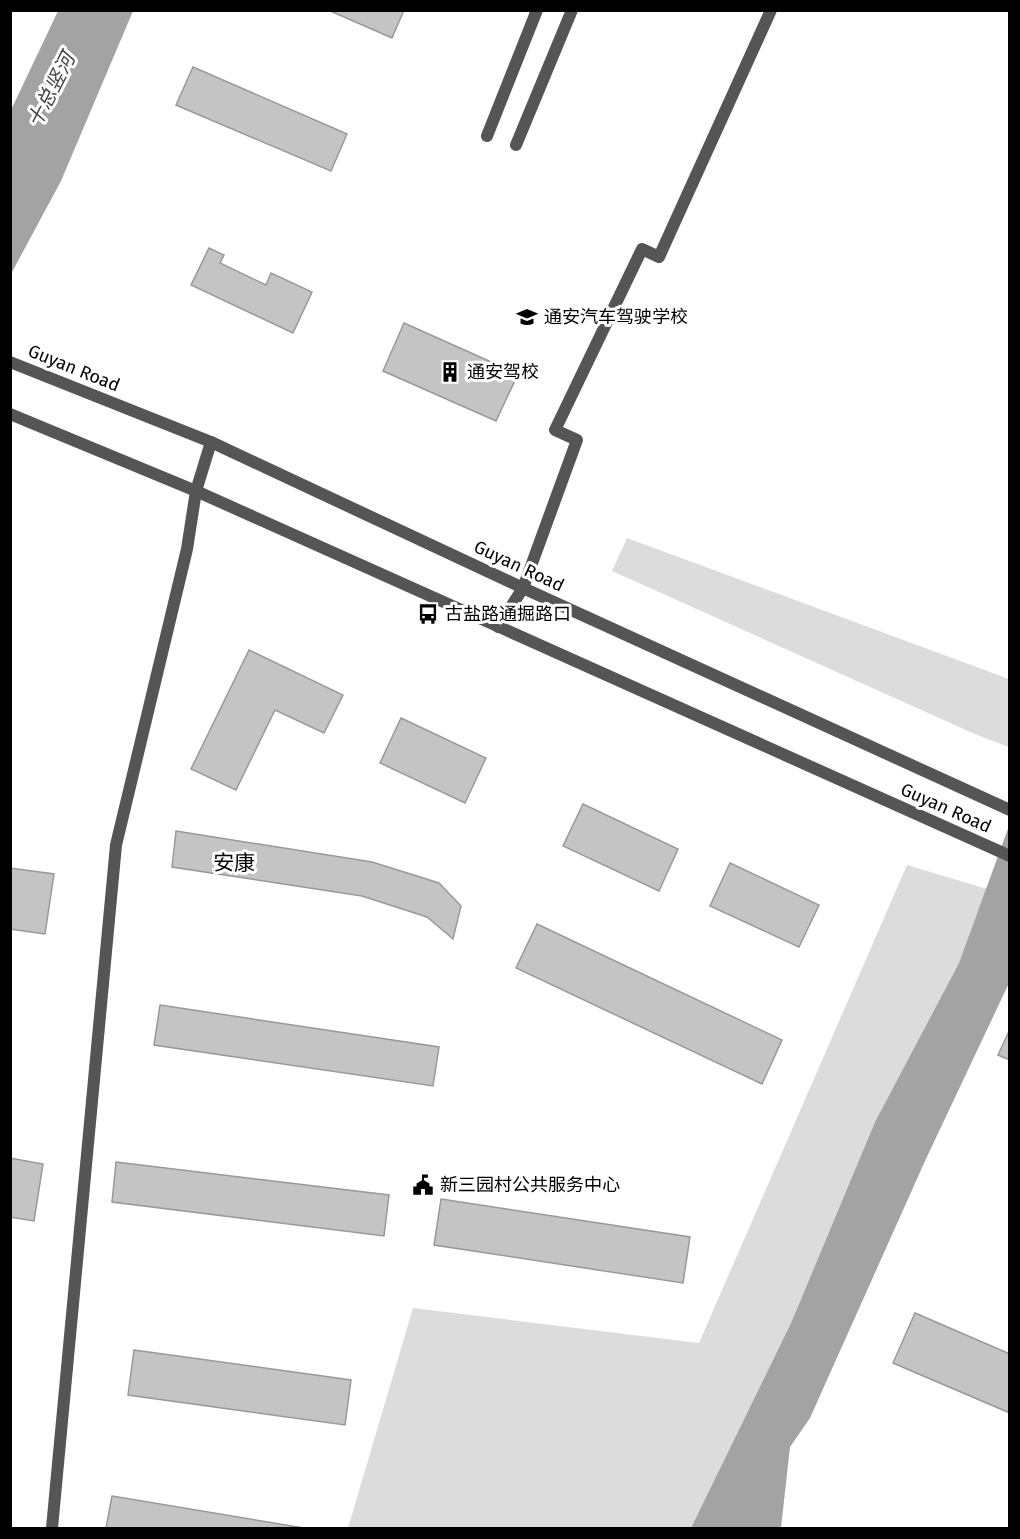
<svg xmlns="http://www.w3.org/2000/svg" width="1020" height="1539" viewBox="0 0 1020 1539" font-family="'Fira Sans','Noto Sans SC',sans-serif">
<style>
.green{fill:#dcdcdc}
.water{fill:#a3a3a3}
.building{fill:#c4c4c4;stroke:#999;stroke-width:1.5}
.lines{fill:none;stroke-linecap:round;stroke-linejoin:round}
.service{stroke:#555;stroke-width:12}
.minor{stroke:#555;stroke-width:12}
.tertiary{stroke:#555;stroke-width:12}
.labels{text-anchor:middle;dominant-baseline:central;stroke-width:6;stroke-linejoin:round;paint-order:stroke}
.poi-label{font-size:18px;fill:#000;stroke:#fff;text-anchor:start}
.street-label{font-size:18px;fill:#000;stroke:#fff}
.water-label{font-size:20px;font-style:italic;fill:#444;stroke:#fff}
.quarter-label{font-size:21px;fill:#000;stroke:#fff}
</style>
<rect width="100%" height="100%" fill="#fff"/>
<!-- green -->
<path class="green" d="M 627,538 L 1009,679 L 1009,747 L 977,735 L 612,571 Z
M 907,865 L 987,889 L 959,963 L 875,1122 L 791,1323 L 691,1528 L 348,1528 L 413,1308 L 699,1343 Z"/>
<!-- water -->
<path class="water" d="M 58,11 L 133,11 L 61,181 L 11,274 L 11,110 Z
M 1009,826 L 1009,983 L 925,1161 L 810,1418 L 790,1447 L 781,1528 L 691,1528 L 791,1323 L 875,1122 L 959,963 Z"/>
<!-- building -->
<path class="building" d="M 328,10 L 404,10 L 392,38 Z
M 193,67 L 347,134 L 331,171 L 176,105 Z
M 209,248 L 224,255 L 220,263 L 266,285 L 271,273 L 312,292 L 293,333 L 191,285 Z
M 404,323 L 518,374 L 496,421 L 383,371 Z
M 249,650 L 343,695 L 324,733 L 275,710 L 236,790 L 191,769 Z
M 401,718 L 486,758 L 465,803 L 380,763 Z
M 583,804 L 678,849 L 659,891 L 563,846 Z
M 176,831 L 372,862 L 439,883 L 461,906 L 453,939 L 427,917 L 362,896 L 172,867 Z
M 730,863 L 819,905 L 799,947 L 710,906 Z
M 10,868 L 54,874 L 45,934 L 10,929 Z
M 537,924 L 782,1040 L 762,1084 L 516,968 Z
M 160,1005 L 439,1047 L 433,1086 L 154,1045 Z
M 1010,1029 L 1010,1060 L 998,1055 Z
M 10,1158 L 43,1164 L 34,1221 L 10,1217 Z
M 116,1162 L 389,1195 L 384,1236 L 112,1202 Z
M 441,1199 L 690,1237 L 683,1283 L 434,1245 Z
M 915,1313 L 1010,1354 L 1010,1413 L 893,1363 Z
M 134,1350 L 351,1380 L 345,1425 L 128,1395 Z
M 112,1496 L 304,1528 L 106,1528 Z"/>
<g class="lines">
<!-- service -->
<path class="service" d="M 487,136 L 537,10
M 516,145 L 572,10
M 498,627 L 523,588 L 577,440 L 555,430 L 642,249 L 659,257 L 771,10"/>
<!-- minor -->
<path class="minor" d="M 52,1528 L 116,845 L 187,549 L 196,491 L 211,442"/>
<!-- tertiary -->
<path class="tertiary" d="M 10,362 L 211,442 L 523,588 L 1010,810
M 10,414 L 196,491 L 1010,856"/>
</g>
<!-- icons -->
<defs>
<g id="school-bare" transform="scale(1.62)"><path d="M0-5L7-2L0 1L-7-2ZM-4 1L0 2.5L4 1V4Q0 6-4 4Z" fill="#000" stroke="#fff" stroke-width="2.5" paint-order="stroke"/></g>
<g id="building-bare" transform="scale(1.62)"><path d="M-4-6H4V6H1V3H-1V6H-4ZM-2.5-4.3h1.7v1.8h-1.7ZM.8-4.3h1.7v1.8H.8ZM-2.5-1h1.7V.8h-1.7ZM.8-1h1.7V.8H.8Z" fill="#000" stroke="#fff" stroke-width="2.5" paint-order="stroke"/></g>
<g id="bus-bare" transform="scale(1.62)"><path d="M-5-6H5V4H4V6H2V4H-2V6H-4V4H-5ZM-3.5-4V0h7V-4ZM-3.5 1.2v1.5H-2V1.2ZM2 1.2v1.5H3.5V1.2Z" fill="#000" stroke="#fff" stroke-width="2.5" paint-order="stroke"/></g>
<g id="civic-bare" transform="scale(1.62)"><path d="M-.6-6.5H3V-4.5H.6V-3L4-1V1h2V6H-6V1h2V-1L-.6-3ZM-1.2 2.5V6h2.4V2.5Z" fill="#000" stroke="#fff" stroke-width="2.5" paint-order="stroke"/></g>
</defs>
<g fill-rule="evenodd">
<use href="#school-bare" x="527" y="317"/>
<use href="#building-bare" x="450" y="372"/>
<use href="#bus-bare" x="428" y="614"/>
<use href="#civic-bare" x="423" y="1185"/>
</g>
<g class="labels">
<!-- poi labels -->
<g class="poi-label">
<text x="544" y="317">通安汽车驾驶学校</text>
<text x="467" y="372">通安驾校</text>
<text x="445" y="614">古盐路通掘路口</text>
<text x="440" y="1185">新三园村公共服务中心</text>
</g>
<!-- street labels -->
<g class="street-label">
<text transform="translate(74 368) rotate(22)">Guyan Road</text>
<text transform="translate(519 566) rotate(25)">Guyan Road</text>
<text transform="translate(946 808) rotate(24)">Guyan Road</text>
</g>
<!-- water labels -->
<g class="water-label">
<text transform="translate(51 90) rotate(-63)">十总竖河</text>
</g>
<!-- quarter labels -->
<g class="quarter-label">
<text x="234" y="863">安康</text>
</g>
</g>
<!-- border -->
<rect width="1020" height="1539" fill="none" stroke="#000000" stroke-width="24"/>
</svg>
